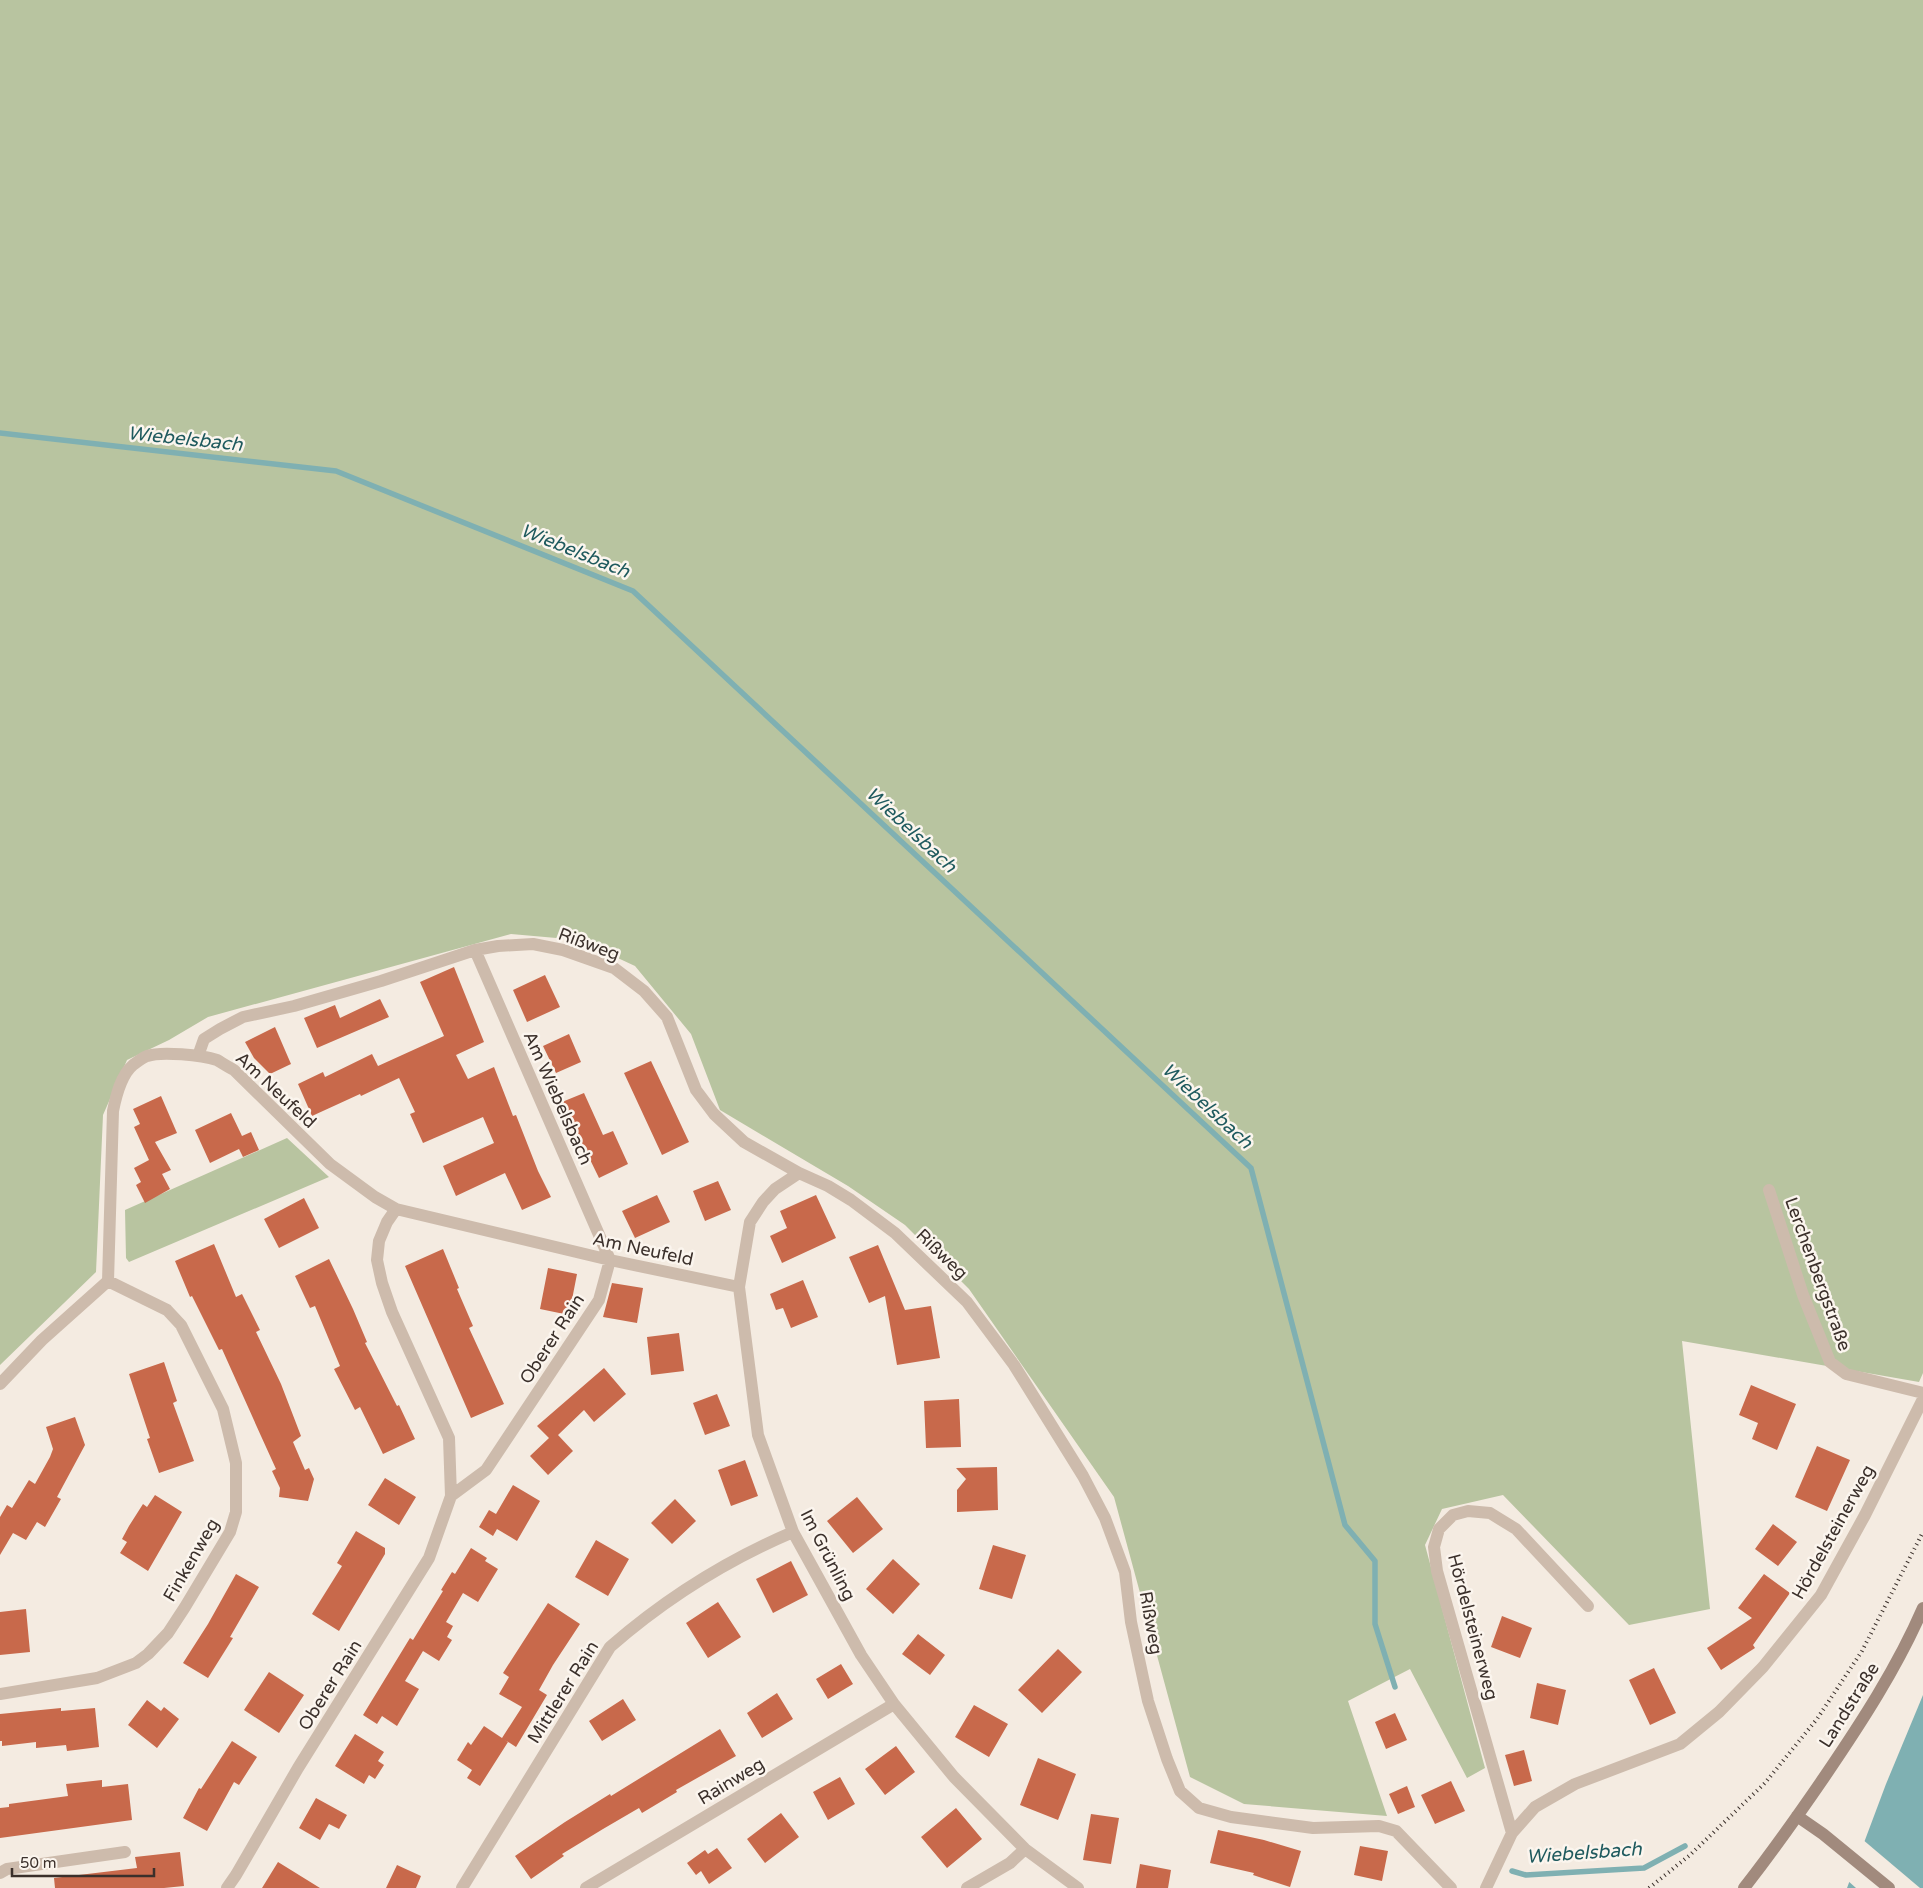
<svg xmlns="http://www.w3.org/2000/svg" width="1923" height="1888" viewBox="0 0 1923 1888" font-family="'Varela Round',sans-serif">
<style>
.green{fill:#b8c4a0}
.water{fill:#7fb0b2}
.pier{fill:#f4ebe1}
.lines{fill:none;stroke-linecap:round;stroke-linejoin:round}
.stream{stroke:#7fb0b2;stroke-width:5.5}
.building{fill:#c8694b}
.street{stroke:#cdbbac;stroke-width:12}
.secondary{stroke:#a18a7d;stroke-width:12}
.rail{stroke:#3b302b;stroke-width:4;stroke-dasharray:1 4;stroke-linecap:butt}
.labels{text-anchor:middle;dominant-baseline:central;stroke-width:5;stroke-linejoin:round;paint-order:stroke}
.street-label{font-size:18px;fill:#3b302b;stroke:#fbf5ee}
.water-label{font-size:19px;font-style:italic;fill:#1f5a5e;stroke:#fbf5ee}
</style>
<rect width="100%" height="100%" fill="#f4ebe1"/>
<!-- green -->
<path class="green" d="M 0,0 L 1923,0 L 1923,1373 L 1919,1382 L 1682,1341 L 1710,1609 L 1629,1625 L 1503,1495 L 1442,1509 L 1425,1545 L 1485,1768 L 1467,1778 L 1410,1669 L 1348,1701 L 1387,1816 L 1244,1804 L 1190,1777 L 1114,1497 L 969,1289 L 905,1225 L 848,1186 L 720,1110 L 691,1034 L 635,966 L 579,940 L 511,934 L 208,1017 L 169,1040 L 127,1060 L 103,1115 L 96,1272 L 0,1365 Z
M 287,1138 L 329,1177 L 129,1262 L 126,1258 L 125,1210 Z"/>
<!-- water -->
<path class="water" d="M 1923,1695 L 1923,1888 L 1847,1888 L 1886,1784 Z"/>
<!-- pier -->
<path class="pier" d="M 1862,1839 L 1920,1888 L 1856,1888 L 1847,1880 Z"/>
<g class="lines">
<!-- stream -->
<path class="stream" d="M 0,433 L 336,471 L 633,591 L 1251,1168 L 1345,1525 L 1375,1561 L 1375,1624 L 1395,1687
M 1512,1871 L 1526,1875 L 1644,1868 L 1685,1846"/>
</g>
<!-- building -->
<path class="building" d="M 454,967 L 484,1042 L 456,1055 L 468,1079 L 494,1067 L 513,1116 L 516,1115 L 538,1171 L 551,1197 L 522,1210 L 505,1173 L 456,1196 L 443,1166 L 494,1143 L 483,1117 L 423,1143 L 410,1114 L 415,1112 L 399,1078 L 361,1096 L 360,1094 L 312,1116 L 298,1084 L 323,1072 L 325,1077 L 372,1054 L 378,1066 L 444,1036 L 420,982 Z
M 545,975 L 560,1007 L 527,1022 L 513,990 Z
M 380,999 L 389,1017 L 317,1048 L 304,1018 L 335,1005 L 340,1018 Z
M 275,1027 L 291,1064 L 270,1074 L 254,1058 L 245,1042 Z
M 569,1034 L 581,1062 L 556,1073 L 543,1046 Z
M 651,1061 L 689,1142 L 662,1155 L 624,1073 Z
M 584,1093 L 603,1135 L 613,1131 L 628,1164 L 599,1178 L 562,1102 Z
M 161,1096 L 177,1133 L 155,1142 L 171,1170 L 162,1174 L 170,1189 L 145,1203 L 136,1185 L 141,1182 L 134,1168 L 149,1160 L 134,1127 L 140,1124 L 133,1109 Z
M 231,1113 L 242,1136 L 251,1132 L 259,1150 L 243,1157 L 239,1149 L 210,1163 L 195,1130 Z
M 718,1181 L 731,1210 L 705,1221 L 693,1191 Z
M 657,1195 L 670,1222 L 635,1238 L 622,1211 Z
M 816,1195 L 836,1238 L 782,1263 L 770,1236 L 787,1228 L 780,1211 Z
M 304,1198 L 319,1228 L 279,1248 L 264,1219 Z
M 214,1244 L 236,1297 L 242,1294 L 260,1330 L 256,1332 L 281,1384 L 301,1436 L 293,1442 L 305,1470 L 309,1468 L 314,1479 L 308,1501 L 279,1497 L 280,1488 L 272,1471 L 276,1469 L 261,1436 L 222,1349 L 219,1350 L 192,1296 L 190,1297 L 175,1261 Z
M 878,1245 L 905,1310 L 931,1306 L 940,1358 L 897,1365 L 885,1296 L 869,1303 L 849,1257 Z
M 443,1249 L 459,1288 L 457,1289 L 473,1326 L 469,1328 L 504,1404 L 471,1418 L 405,1266 Z
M 329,1259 L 353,1309 L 367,1342 L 365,1343 L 397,1406 L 399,1405 L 415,1439 L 383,1454 L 360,1407 L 355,1410 L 334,1369 L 340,1366 L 315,1306 L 310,1308 L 295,1276 Z
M 548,1268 L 577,1274 L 569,1315 L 540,1309 Z
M 803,1280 L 818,1317 L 791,1328 L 783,1308 L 776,1310 L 770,1294 Z
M 612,1283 L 643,1288 L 637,1323 L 603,1317 Z
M 679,1333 L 684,1371 L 651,1375 L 647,1337 Z
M 164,1362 L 177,1401 L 173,1403 L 194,1461 L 159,1473 L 147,1439 L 150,1438 L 129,1374 Z
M 604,1368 L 626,1394 L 594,1422 L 584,1410 L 558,1435 L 573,1451 L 548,1475 L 530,1456 L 549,1438 L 537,1426 Z
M 1751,1385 L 1796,1404 L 1777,1450 L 1752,1439 L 1758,1423 L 1739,1415 Z
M 717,1394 L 730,1426 L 705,1435 L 693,1403 Z
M 959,1399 L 961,1447 L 926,1448 L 924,1401 Z
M 75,1417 L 85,1445 L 57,1497 L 61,1499 L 45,1527 L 37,1522 L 26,1540 L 13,1533 L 0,1555 L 0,1517 L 7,1505 L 12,1508 L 29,1480 L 35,1484 L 50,1457 L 53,1449 L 46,1427 Z
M 1817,1446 L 1850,1460 L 1827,1511 L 1795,1497 Z
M 745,1460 L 758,1496 L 731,1506 L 718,1470 Z
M 997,1467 L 998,1510 L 957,1512 L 957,1490 L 966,1479 L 956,1468 Z
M 385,1478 L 416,1497 L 399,1525 L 368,1505 Z
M 513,1485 L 540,1501 L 517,1541 L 497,1529 L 493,1536 L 479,1527 L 489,1510 L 496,1514 Z
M 155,1495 L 182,1512 L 148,1571 L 120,1553 L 127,1542 L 122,1539 L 129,1526 L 143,1504 L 147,1507 Z
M 857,1497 L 883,1529 L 853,1553 L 827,1521 Z
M 675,1499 L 696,1521 L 672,1544 L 651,1523 Z
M 1773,1524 L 1797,1542 L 1778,1566 L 1755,1549 Z
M 356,1531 L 385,1548 L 385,1554 L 339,1631 L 312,1614 L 342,1566 L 337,1563 Z
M 596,1540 L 629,1559 L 608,1596 L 575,1577 Z
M 993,1545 L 1026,1555 L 1012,1599 L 979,1589 Z
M 471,1548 L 487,1558 L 485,1561 L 498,1569 L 478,1602 L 463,1593 L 446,1622 L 453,1626 L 447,1637 L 452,1640 L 439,1661 L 423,1651 L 405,1681 L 419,1689 L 397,1726 L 382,1716 L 377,1724 L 363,1715 L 410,1638 L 413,1640 L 443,1591 L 441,1590 L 452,1572 L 455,1574 Z
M 893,1559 L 920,1584 L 893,1614 L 866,1589 Z
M 791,1561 L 808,1595 L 773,1613 L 756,1579 Z
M 236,1574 L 259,1587 L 230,1637 L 233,1638 L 208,1678 L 183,1663 L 208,1624 Z
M 1764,1574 L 1790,1593 L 1753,1645 L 1755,1648 L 1721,1670 L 1707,1648 L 1752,1618 L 1738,1608 Z
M 718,1602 L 741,1637 L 708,1658 L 686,1623 Z
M 548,1603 L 580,1624 L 553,1665 L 539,1690 L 547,1695 L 516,1747 L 502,1738 L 522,1707 L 499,1694 L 509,1677 L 503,1673 Z
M 26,1609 L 30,1652 L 0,1655 L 0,1612 Z
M 1502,1616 L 1532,1628 L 1520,1658 L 1491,1647 Z
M 918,1634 L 945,1655 L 930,1675 L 902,1654 Z
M 1058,1649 L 1082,1672 L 1042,1713 L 1018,1690 Z
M 841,1664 L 853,1684 L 828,1699 L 816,1679 Z
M 1654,1668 L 1676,1713 L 1650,1725 L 1629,1680 Z
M 269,1672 L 304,1695 L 279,1733 L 244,1710 Z
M 1537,1683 L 1566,1690 L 1558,1725 L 1530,1718 Z
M 777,1693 L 793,1719 L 762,1738 L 747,1713 Z
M 623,1699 L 636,1720 L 602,1741 L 589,1721 Z
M 147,1700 L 161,1711 L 164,1707 L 179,1719 L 157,1748 L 128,1725 Z
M 974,1705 L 1008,1724 L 989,1757 L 955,1737 Z
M 61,1708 L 61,1711 L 95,1708 L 99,1747 L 67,1751 L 66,1745 L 36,1748 L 36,1742 L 2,1746 L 2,1741 L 0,1741 L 0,1714 Z
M 1395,1713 L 1407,1740 L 1386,1749 L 1375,1722 Z
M 484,1726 L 508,1742 L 480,1786 L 467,1778 L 472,1770 L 457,1760 L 468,1742 L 471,1745 Z
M 720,1729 L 736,1756 L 676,1790 L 677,1792 L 642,1813 L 639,1808 L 603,1829 L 562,1854 L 564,1856 L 531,1879 L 515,1856 L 565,1822 L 610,1794 L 611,1796 Z
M 355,1734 L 384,1752 L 378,1761 L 384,1765 L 375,1779 L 369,1775 L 364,1784 L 335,1766 Z
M 232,1741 L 257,1757 L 239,1785 L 234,1782 L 207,1831 L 183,1818 L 199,1788 L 201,1789 Z
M 896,1746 L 915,1772 L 885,1795 L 865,1769 Z
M 1524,1750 L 1532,1781 L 1514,1786 L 1505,1755 Z
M 1038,1758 L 1076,1774 L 1058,1820 L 1020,1805 Z
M 840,1777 L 855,1804 L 828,1820 L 813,1792 Z
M 102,1780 L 102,1787 L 128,1784 L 132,1820 L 0,1838 L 0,1808 L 9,1807 L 9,1804 L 68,1796 L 66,1784 Z
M 1451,1781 L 1465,1811 L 1435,1824 L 1421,1795 Z
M 1407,1786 L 1415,1807 L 1398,1814 L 1389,1794 Z
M 316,1798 L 347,1815 L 339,1829 L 329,1824 L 320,1840 L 299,1828 Z
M 956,1808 L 982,1839 L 947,1868 L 921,1837 Z
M 781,1813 L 799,1837 L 765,1863 L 747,1839 Z
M 1091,1814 L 1119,1818 L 1111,1864 L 1083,1860 Z
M 1218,1830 L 1264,1840 L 1301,1851 L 1290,1887 L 1253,1875 L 1254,1873 L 1210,1863 Z
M 1360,1846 L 1388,1851 L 1382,1881 L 1354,1875 Z
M 717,1848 L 732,1868 L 709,1884 L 701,1871 L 696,1875 L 687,1863 L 705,1850 L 708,1854 Z
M 180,1852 L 184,1886 L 164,1888 L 55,1888 L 54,1878 L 137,1868 L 135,1857 Z
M 278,1862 L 320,1888 L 262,1888 Z
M 1140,1864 L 1171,1870 L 1168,1888 L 1136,1888 Z
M 397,1865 L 421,1876 L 416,1888 L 386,1888 Z"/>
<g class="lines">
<!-- street -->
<path class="street" d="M 198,1056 L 204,1039 L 220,1029 L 243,1017 L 294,1006 L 381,981 L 475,950 L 498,946 L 533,944 L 563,950 L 614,968 L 644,991 L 667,1017 L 696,1090 L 714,1114 L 744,1142 L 799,1173 L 828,1186 L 851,1200 L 895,1233 L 967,1302 L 1014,1365 L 1083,1476 L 1105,1518 L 1125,1572 L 1131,1622 L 1148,1701 L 1167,1759 L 1180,1791 L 1199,1808 L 1231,1817 L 1313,1828 L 1379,1826 L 1396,1831 L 1451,1888
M 799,1173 L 775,1189 L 763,1202 L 750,1222 L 739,1287 L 758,1435 L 793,1532 L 861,1655 L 894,1704 L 954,1777 L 1025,1849 L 1078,1888
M 1769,1190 L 1803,1295 L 1830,1362 L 1846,1374 L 1923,1393
M 0,1384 L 42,1340 L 108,1281 L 113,1111 C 116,1096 121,1075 133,1065 C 137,1062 142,1058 147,1056 C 161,1051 202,1055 217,1060 C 222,1063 228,1067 234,1070 L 330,1164 L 375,1197 L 396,1209 L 610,1260 L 739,1287
M 451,1496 L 486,1470 L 599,1300 L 610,1260 L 475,950
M 0,1694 L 97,1678 L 136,1663 L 148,1654 L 168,1633 L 185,1607 L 230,1532 L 236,1512 L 236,1463 L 223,1409 L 181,1325 L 167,1310 L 108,1281
M 1512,1833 L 1437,1571 L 1434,1547 L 1439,1529 L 1453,1515 L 1468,1511 L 1490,1513 L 1516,1529 L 1588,1606
M 0,1873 L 7,1869 L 125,1852
M 227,1888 L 236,1875 L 298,1768 L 429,1558 L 451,1496 L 449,1438 L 392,1312 L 382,1283 L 377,1260 L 379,1241 L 387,1222 L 396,1209
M 462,1888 L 610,1647 C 665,1599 725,1561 793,1532
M 586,1888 L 894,1704
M 967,1888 L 1010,1863 L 1025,1849
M 1486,1888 L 1512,1833 L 1535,1807 L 1575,1784 L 1680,1744 L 1719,1712 L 1763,1667 L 1821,1595 L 1865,1515 L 1923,1399"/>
<!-- secondary -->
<path class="secondary" d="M 1797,1816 L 1823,1834 L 1889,1888
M 1744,1888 C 1772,1852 1799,1814 1825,1776 C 1861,1723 1897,1668 1923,1608"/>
<!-- rail -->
<path class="rail" d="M 1649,1888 L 1690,1855 L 1765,1783 L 1817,1719 L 1862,1651 L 1923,1532"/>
</g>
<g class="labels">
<!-- street labels -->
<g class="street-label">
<text transform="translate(589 944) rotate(20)">Rißweg</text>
<text transform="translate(276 1090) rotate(43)">Am Neufeld</text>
<text transform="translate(558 1098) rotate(66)">Am Wiebelsbach</text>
<text transform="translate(643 1249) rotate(12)">Am Neufeld</text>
<text transform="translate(942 1254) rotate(44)">Rißweg</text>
<text transform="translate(1818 1274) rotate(70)">Lerchenbergstraße</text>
<text transform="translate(552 1339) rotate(-57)">Oberer Rain</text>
<text transform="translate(1833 1532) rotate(-61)">Hördelsteinerweg</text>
<text transform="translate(828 1555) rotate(63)">Im Grünling</text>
<text transform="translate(191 1560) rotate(-60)">Finkenweg</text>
<text transform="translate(1151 1623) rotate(80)">Rißweg</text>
<text transform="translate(1473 1627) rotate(75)">Hördelsteinerweg</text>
<text transform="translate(330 1685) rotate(-58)">Oberer Rain</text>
<text transform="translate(563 1692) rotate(-58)">Mittlerer Rain</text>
<text transform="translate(1849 1705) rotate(-58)">Landstraße</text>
<text transform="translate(731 1781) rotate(-31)">Rainweg</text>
</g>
<!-- water labels -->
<g class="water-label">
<text transform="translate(185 439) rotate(6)">Wiebelsbach</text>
<text transform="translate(575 551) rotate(22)">Wiebelsbach</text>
<text transform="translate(911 830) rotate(43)">Wiebelsbach</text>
<text transform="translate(1207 1106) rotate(43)">Wiebelsbach</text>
<text transform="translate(1584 1853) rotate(-4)">Wiebelsbach</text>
</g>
</g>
<!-- scale -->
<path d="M12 1868v8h142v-8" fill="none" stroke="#3b302b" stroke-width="2.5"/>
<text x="20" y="1868" font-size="15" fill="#3b302b" stroke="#fbf5ee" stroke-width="4" paint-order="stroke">50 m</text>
</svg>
